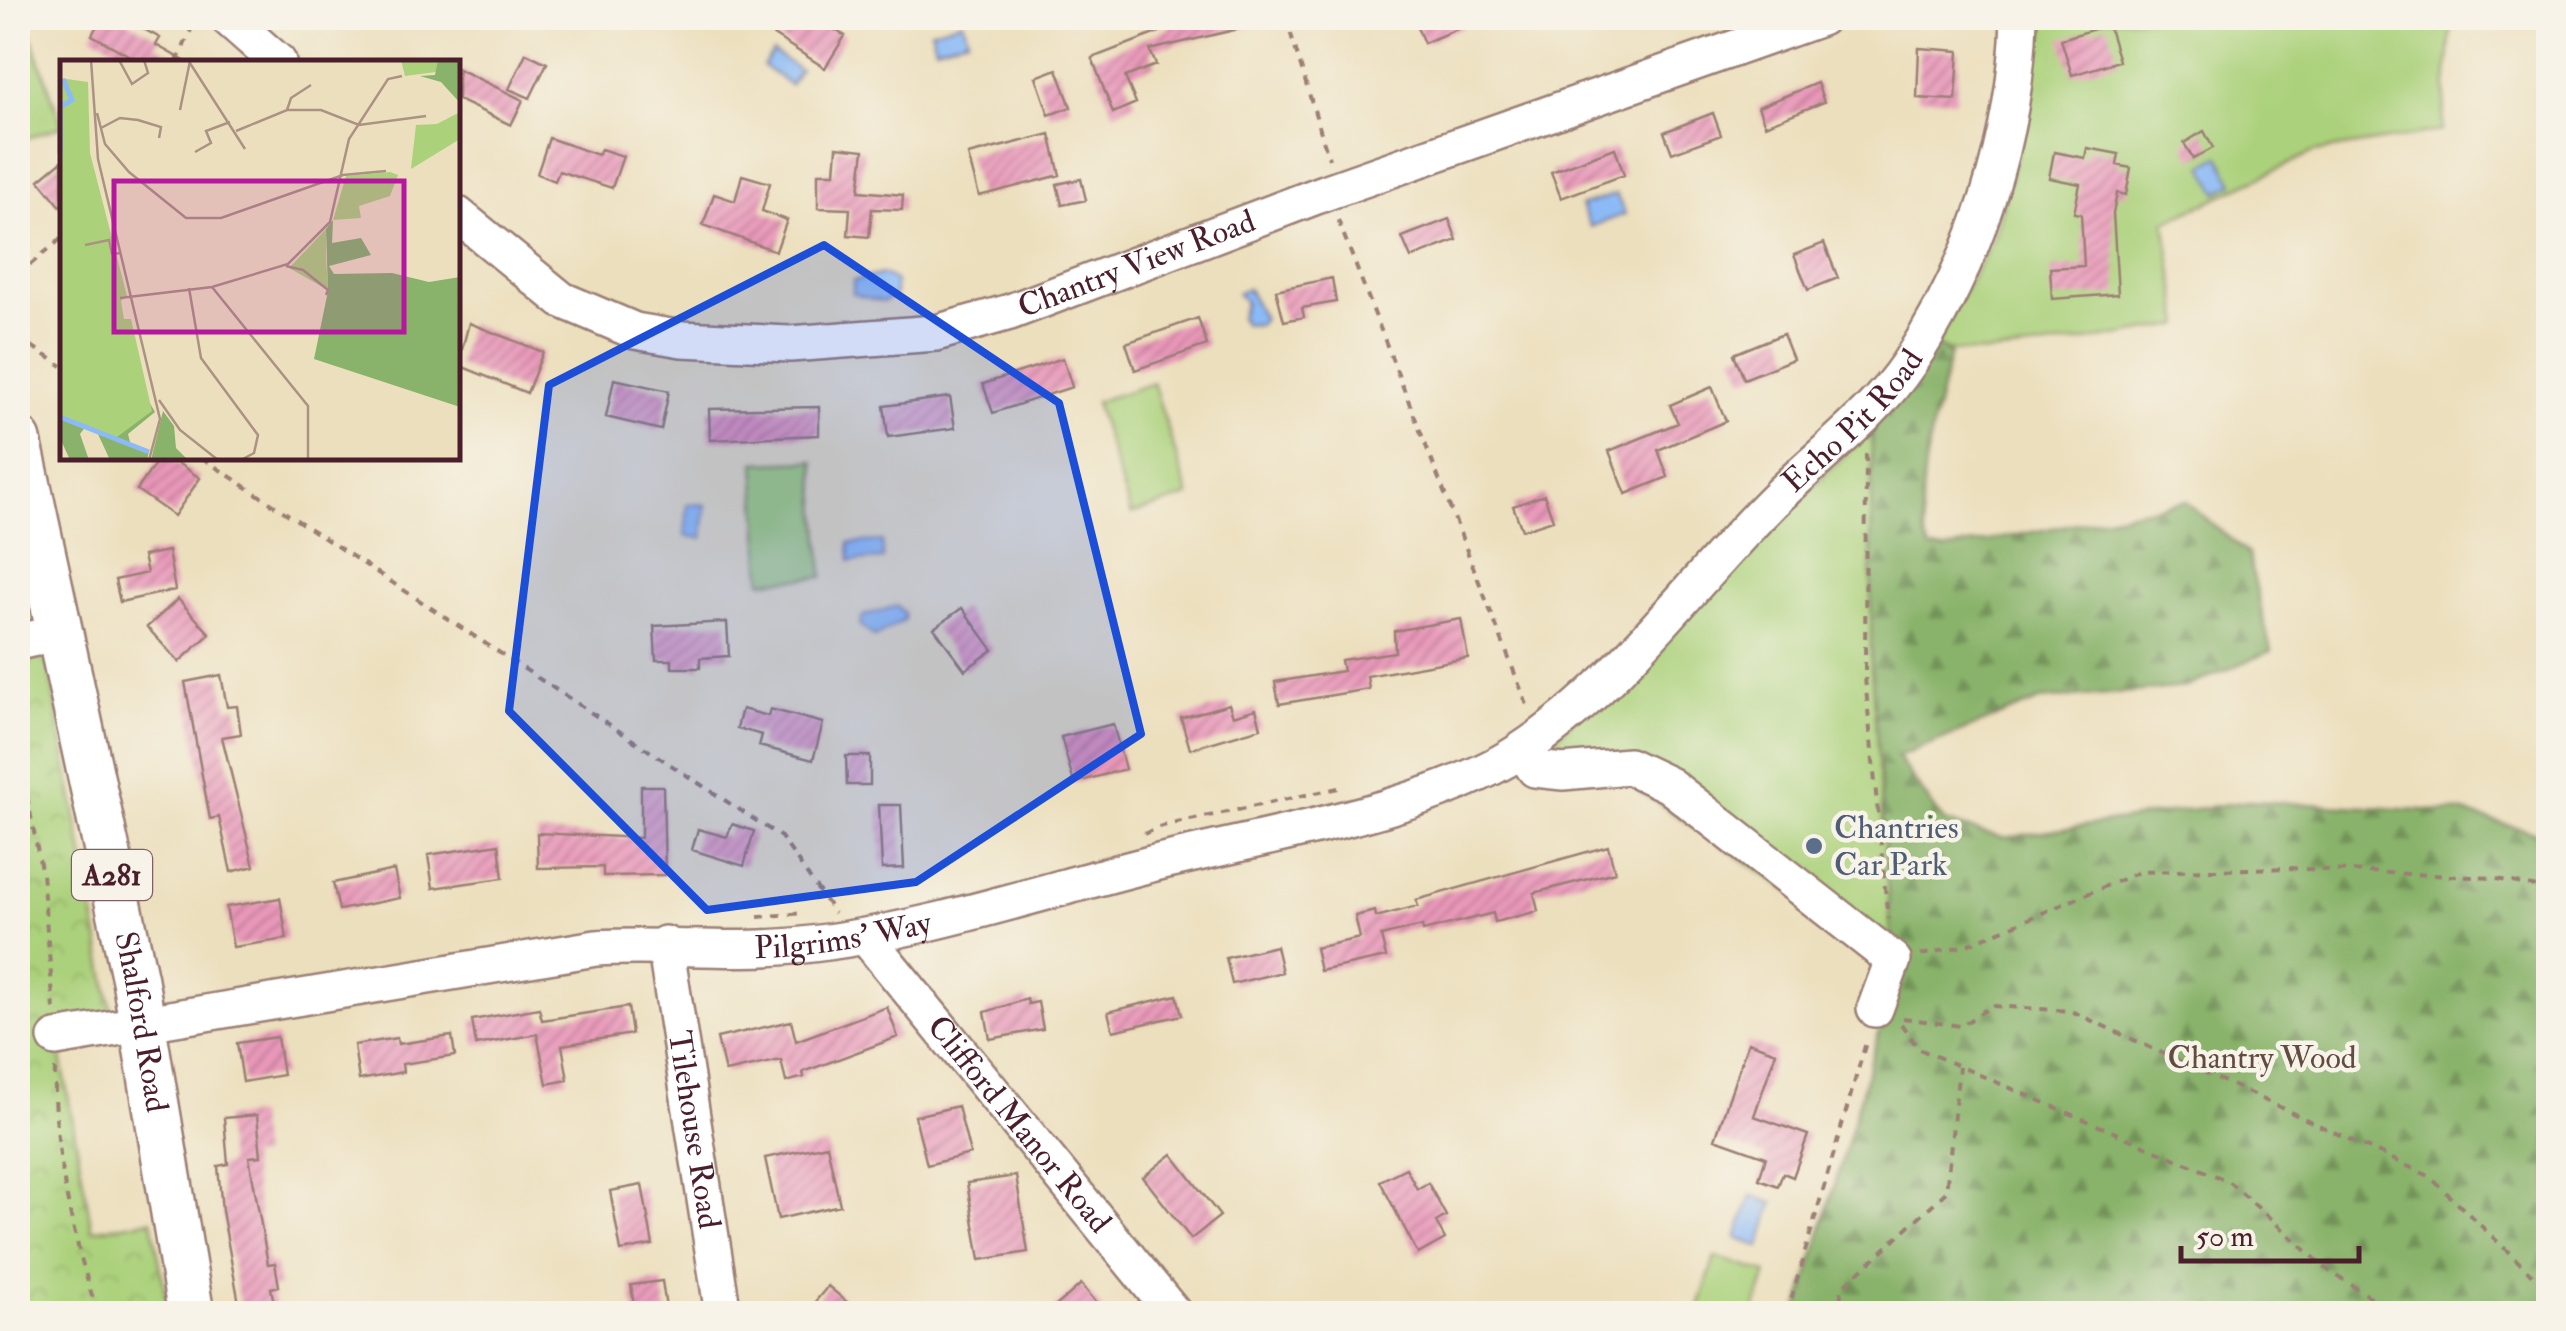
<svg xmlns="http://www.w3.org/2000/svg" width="2566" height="1331" viewBox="0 0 2566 1331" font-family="'IM FELL Double Pica',serif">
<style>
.green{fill:#acd17b;stroke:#7b7853;stroke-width:2.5}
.forest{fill:url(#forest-firs);stroke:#6a694b;stroke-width:2.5}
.park{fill:url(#park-crowns);stroke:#7b7853;stroke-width:2.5}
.water{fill:#8bbaf6;stroke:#6a6c90;stroke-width:2.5}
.building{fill:url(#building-hatch)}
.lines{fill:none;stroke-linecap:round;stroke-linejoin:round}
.minor-casing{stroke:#9b7f74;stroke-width:40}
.major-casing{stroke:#9b7f74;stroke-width:50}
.path{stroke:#9b7f74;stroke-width:4;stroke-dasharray:8 8;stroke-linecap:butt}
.minor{stroke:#fff;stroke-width:35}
.major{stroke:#fff;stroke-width:45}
.marked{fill:#1d4ed8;fill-opacity:0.2;stroke:#1d4ed8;stroke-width:8;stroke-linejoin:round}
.service-dot{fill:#5c6f8a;stroke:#f7f3e8;stroke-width:4}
.labels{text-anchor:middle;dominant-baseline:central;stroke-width:9;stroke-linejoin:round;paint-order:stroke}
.shield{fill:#f7f3e8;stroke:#7e5f64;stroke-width:2.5}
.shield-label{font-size:30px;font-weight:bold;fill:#4a1f2b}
.street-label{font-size:32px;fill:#4a1f2b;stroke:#f7f3e8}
.service-label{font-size:32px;fill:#4e5e75;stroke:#f7f3e8;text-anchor:start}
.park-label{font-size:32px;fill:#624c3f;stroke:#f7f3e8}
.inset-river{fill:none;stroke:#8bbaf6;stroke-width:5}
.inset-road{fill:none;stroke:#ab9283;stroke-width:2.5}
.view{fill:#b5179e;fill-opacity:0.15;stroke:#b5179e;stroke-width:5}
.inset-edge{fill:none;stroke:#4a1f2b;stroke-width:5}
</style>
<defs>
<pattern id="forest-firs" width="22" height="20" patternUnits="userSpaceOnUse" patternTransform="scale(2.5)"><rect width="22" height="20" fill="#89b36b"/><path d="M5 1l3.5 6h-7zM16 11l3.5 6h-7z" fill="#729158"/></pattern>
<pattern id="park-crowns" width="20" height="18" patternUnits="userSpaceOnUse" patternTransform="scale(2.5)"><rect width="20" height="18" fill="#acd17b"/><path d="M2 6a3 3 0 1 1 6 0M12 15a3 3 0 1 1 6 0" fill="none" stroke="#96b36a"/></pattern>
<pattern id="building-hatch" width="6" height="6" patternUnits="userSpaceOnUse" patternTransform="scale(2.5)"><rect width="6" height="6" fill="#e998b9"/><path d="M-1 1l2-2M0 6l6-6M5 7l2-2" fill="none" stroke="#bf7b97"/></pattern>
</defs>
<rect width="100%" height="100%" fill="#f7f3e8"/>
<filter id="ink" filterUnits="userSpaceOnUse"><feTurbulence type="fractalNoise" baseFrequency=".01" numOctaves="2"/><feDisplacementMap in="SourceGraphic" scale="20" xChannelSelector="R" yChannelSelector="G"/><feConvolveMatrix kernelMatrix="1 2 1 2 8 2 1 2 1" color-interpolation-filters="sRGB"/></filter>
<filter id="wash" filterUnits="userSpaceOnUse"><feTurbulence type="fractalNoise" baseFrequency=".0048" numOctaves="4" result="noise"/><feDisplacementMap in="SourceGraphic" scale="40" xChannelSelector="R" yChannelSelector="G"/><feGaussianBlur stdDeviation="2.25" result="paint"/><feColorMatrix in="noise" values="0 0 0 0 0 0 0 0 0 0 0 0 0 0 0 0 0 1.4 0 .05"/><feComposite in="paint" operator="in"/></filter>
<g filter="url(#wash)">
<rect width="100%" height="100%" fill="#ecdfbd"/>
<!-- green -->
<path class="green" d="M 18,18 L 25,18 L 62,126 L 18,141 Z
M 2040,18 L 2452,18 L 2442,131 L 2314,152 L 2165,222 L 2181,325 C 2129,332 1977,367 1935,346 L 1995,234 L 2030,102 Z
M 1153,383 L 1189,496 L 1131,514 L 1095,402 Z
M 1872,429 L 1871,664 L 1893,960 L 1634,787 L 1608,774 L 1549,766 L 1542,750 Z
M 814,461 L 823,577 L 762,581 L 755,463 Z
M 1715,1257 L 1767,1273 L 1754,1313 L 1697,1313 Z"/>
<!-- forest -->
<path class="forest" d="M 1935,346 L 1950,353 C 1939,404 1907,501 1930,549 L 1944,550 L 2185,501 L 2248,554 L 2271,651 L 2186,687 L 2040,700 L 1897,757 L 1944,822 L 2004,838 L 2248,801 L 2460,812 L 2548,836 L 2548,1313 L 1797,1314 L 1898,967 L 1893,960 L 1871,664 L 1872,429 Z"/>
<!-- park -->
<path class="park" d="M 18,497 L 113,1020 L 61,1057 L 92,1230 L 152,1220 L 169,1313 L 18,1313 Z"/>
<!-- water -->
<path class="water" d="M 963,21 L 968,38 L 936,47 L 931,30 Z
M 773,52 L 800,70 L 790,85 L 763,66 Z
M 2219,156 L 2234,183 L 2218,192 L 2203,166 Z
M 1616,194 L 1625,214 L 1591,227 L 1581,206 Z
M 882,274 L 895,281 L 895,295 L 883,302 L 853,294 L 853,281 Z
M 1248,289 L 1263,319 L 1258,325 L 1244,324 L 1240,317 L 1245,302 L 1237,293 Z
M 688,504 L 706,505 L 703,538 L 685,536 Z
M 882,541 L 883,559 L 850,561 L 849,543 Z
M 897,606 L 904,613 L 904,620 L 875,637 L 860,625 L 863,616 Z
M 1751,1195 L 1773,1203 L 1760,1247 L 1737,1238 Z"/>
<g id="blocks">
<!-- building -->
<path class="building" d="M 101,18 L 123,18 L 160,38 L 156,45 L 186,62 L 141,62 L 92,35 Z
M 782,18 L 815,18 L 845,36 L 825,68 L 772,34 Z
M 1168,18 L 1254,18 L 1255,25 L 1150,50 L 1156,65 L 1125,77 L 1136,103 L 1113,113 L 1092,58 L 1170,28 Z
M 1413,18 L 1483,18 L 1424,43 Z
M 2108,25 L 2119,61 L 2072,75 L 2061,39 Z
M 1919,48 L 1959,51 L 1956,100 L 1917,98 Z
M 526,53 L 547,63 L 530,98 L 509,89 Z
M 458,69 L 523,100 L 511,125 L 458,100 Z
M 1057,69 L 1071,107 L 1049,115 L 1036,77 Z
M 1817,83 L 1824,102 L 1765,125 L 1758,107 Z
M 1713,113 L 1721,135 L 1672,153 L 1664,132 Z
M 2204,131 L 2213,148 L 2193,159 L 2184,143 Z
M 1050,134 L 1060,175 L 979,196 L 968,155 Z
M 549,138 L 598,155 L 601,149 L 623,156 L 612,188 L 559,171 L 555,181 L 537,174 Z
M 837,147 L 864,150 L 859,191 L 903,195 L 902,210 L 872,209 L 869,237 L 848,235 L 850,209 L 818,208 L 818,173 L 835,173 Z
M 1615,148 L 1624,175 L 1561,198 L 1551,172 Z
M 2087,148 L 2119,154 L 2117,165 L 2131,168 L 2126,195 L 2117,193 L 2113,213 L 2118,294 L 2052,299 L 2050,268 L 2084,266 L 2081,214 L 2074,213 L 2080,184 L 2049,178 L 2054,152 L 2085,158 Z
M 62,161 L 62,208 L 39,180 Z
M 742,175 L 770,183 L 762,211 L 787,220 L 776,251 L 703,225 L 714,194 L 735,201 Z
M 1081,179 L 1086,200 L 1062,205 L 1057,184 Z
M 1449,219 L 1457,240 L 1411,258 L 1402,237 Z
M 1824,243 L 1838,278 L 1808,290 L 1794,255 Z
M 1332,278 L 1336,302 L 1302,308 L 1304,317 L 1284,321 L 1276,290 Z
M 1198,318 L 1207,345 L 1135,370 L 1126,343 Z
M 469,323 L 543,352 L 527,393 L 458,365 Z
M 1783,334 L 1793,359 L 1744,379 L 1734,354 Z
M 1063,358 L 1072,387 L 993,413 L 983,384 Z
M 614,379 L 669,391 L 661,430 L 606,417 Z
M 1712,387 L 1726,421 L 1658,450 L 1668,477 L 1626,494 L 1609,451 L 1678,423 L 1670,405 Z
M 950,397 L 955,428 L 888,437 L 884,406 Z
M 819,407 L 819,435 L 710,440 L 709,409 Z
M 159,458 L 170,458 L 200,478 L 174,516 L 137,490 Z
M 1544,495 L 1553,520 L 1522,530 L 1513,506 Z
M 168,551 L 175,590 L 120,602 L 115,580 L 147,573 L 143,556 Z
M 178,599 L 210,634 L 179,662 L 147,627 Z
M 962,608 L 993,650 L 965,670 L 934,628 Z
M 1461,619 L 1468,658 L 1367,676 L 1369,689 L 1279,704 L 1275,682 L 1343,671 L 1341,660 L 1395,652 L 1394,631 Z
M 727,622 L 729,656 L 700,658 L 700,668 L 672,668 L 672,660 L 656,660 L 654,626 Z
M 221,675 L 227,707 L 237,706 L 241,734 L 222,737 L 254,866 L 231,872 L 219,817 L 210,819 L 185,682 Z
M 1229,704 L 1233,716 L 1256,709 L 1261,728 L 1190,749 L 1181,718 Z
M 742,709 L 768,716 L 770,709 L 823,723 L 813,760 L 759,746 L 762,735 L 737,728 Z
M 1113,724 L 1125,769 L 1074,783 L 1061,737 Z
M 846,756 L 870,756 L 870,785 L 847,785 Z
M 641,786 L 663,786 L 665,875 L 603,876 L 603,867 L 538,868 L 537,833 L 641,838 Z
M 879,805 L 901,805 L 904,868 L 882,869 Z
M 732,824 L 754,831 L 744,866 L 692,850 L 698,829 L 727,837 Z
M 499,844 L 503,878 L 433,888 L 428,855 Z
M 1608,846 L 1615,872 L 1534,893 L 1538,911 L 1495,922 L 1493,913 L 1423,931 L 1422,926 L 1381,936 L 1386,957 L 1320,971 L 1315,948 L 1360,938 L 1355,916 L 1375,911 L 1376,917 L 1418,906 L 1416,900 Z
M 394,870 L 400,898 L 339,910 L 333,883 Z
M 280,898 L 287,939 L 233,947 L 226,907 Z
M 1276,946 L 1282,972 L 1232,984 L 1226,958 Z
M 1177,995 L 1182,1015 L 1113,1031 L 1108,1012 Z
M 1027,999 L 1028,1004 L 1038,1002 L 1043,1029 L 990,1039 L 985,1012 Z
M 628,1007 L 632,1034 L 562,1045 L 568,1080 L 547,1084 L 537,1034 L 476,1045 L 472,1020 L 539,1008 L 542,1020 Z
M 887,1007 L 898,1037 L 803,1072 L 804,1077 L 786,1082 L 781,1060 L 725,1072 L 717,1038 L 791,1021 L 796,1041 Z
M 452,1036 L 455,1056 L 402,1064 L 403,1072 L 359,1080 L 354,1045 L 397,1038 L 398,1044 Z
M 277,1037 L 283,1075 L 243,1082 L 237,1043 Z
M 1748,1042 L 1776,1052 L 1754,1116 L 1808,1135 L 1793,1177 L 1783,1173 L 1778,1186 L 1759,1179 L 1766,1157 L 1715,1139 Z
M 958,1106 L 970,1154 L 927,1165 L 915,1116 Z
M 257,1115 L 261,1156 L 249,1157 L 268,1264 L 275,1263 L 279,1286 L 271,1288 L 276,1314 L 241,1314 L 222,1211 L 218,1166 L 228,1164 L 224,1118 Z
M 827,1145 L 840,1205 L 778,1219 L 765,1158 Z
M 1172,1154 L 1220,1216 L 1191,1239 L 1143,1177 Z
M 1406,1168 L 1417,1189 L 1428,1183 L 1446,1216 L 1436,1222 L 1445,1239 L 1418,1254 L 1380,1181 Z
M 1016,1176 L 1028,1252 L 980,1260 L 967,1183 Z
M 642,1185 L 653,1245 L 621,1251 L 610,1191 Z
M 662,1281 L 667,1314 L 635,1314 L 631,1285 Z
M 1081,1284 L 1106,1314 L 1047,1314 Z
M 828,1286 L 861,1314 L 805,1314 Z"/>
</g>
</g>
<g filter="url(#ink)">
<use href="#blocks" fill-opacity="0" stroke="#9b7f74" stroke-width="2.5"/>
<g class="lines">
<!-- minor casing -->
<g class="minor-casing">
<g id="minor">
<path d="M 228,18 L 278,62"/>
<path id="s1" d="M 458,215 L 562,300 L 635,331 L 682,339 L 790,344 L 936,333 L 1010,312 L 1327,192 L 1821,18"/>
<path d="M 18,642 L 59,633"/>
<path d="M 1522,750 L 1535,769 L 1563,772 L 1629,766 L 1669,785 L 1893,960 L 1875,1009"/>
<path id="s2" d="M 866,937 L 1174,1314"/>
<path id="s3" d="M 665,944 L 723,1314"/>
<path id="s4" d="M 56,1038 L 596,948 C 665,944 735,953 803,945 C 924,932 1041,891 1159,862 C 1265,836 1428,810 1517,753 C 1620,687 1692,580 1778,496 C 1822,453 1875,414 1909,363 C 1976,263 2016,136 2019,18"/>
</g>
</g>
<!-- major casing -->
<g class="major-casing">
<g id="major">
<path id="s5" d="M 18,440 L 135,980 L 191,1314"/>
</g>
</g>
<!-- path -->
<path class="path" d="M 1286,18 L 1329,159
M 177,62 L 196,18
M 1338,220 L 1529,710
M 18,275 L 62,238
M 18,307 L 26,318 L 18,331
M 18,337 L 62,366
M 1866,454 L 1865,678 L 1888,919
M 202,458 L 781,837 L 834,913
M 18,687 L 19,671
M 18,749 L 42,874 L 54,1009
M 1144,834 L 1158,827 L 1343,787
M 758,917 L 803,913
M 1921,955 L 1967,945 L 2139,872 L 2287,868 L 2492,878 L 2548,889
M 1903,1018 L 1961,1026 L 1991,1006 L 2071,1011 L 2429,1176 L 2548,1290
M 1901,1024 L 1919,1049 L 2228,1181 L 2328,1270 L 2397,1314
M 18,1055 L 32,1049
M 55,1069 C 53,1150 72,1236 98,1314
M 1787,1314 L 1867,1039
M 1836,1314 L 1843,1287 L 1946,1192 L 1959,1067"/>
<!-- minor -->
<use href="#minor" class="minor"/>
<!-- major -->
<use href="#major" class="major"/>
</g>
</g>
<!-- marked area -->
<path class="marked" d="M 824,245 L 1059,403 L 1141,734 L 916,882 L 707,910 L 509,711 L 549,385 Z"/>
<!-- markers -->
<circle class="service-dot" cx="1814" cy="846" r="10"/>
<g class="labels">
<!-- shield labels -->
<rect class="shield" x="72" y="850" width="80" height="50" rx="8"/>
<g class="shield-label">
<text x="112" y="875">A281</text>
</g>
<!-- street labels -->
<g class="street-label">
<text stroke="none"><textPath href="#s1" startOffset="728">Chantry View Road</textPath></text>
<text stroke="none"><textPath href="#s4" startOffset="1970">Echo Pit Road</textPath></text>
<text stroke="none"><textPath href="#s4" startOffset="795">Pilgrims' Way</textPath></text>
<text stroke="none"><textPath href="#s5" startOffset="595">Shalford Road</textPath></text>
<text stroke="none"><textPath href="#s2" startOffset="242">Clifford Manor Road</textPath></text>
<text stroke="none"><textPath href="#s3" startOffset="188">Tilehouse Road</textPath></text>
</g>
<!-- service labels -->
<g class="service-label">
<text x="1834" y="828">Chantries<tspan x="1834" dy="37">Car Park</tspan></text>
</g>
<!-- park labels -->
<g class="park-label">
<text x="2262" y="1058">Chantry Wood</text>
</g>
</g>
<!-- overview -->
<g transform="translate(60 60)">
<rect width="400" height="400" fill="#ecdfbd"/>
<path d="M 341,0 L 378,0 L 376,12 L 345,16 ZM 400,52 L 400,79 L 351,109 L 356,65 L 377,64 ZM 330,112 L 338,115 L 330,136 L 299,146 L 301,158 L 273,160 L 286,116 ZM 266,169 L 266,196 L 268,230 L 229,208 Z" fill="#acd17b"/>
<path d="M 378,0 L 400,2 L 400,43 L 381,22 L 360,16 L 375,15 ZM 273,160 L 272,183 L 301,178 L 311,195 L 269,206 L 274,214 L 332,213 L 369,222 L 400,217 L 400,347 L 254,299 L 268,231 L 266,169 ZM 0,284 L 88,340 L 95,352 L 68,374 L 71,386 L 89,391 L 87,400 L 50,400 L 37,372 L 26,366 L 20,374 L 29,400 L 10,400 L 0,378 ZM 103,351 L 114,366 L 116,388 L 128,400 L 91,400 Z" fill="#89b36b"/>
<path d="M 0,18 L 28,22 L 30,93 L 67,236 L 61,241 L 64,259 L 71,259 L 92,351 L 57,377 L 0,357 Z" fill="#acd17b"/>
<path class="inset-river" d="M 0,47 L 12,40 L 3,19M 0,51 L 0,94M 0,357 L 89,392"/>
<path class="inset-road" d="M 31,0 L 38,99 L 100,359 L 89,400M 59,0 L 72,24 L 88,13 L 84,0M 128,0 L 185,89M 120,50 L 130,1M 227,50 L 231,38 L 251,25M 37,53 L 45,84 L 69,112 L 126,158 L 161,158 L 283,115 L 326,111M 41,68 L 60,58 L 78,60 L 101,67 L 99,78M 176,71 L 227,50 L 261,50 L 299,65 L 366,56M 135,92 L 151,83 L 146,71 L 170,62M 25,185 L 49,180 L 52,194 L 61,193M 226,206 L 243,210 L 268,230 L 266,235M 152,227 L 248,346 L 248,400M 129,228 L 141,298 L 198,375 L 194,393 L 181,400M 60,238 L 152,227 L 228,204 L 270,162 L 289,79 L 328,19 L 342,16M 99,340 L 120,370 L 158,400"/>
<path class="view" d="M 54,121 L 344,121 L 344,272 L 54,272 Z"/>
<rect width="400" height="400" class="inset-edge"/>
</g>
<!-- margin -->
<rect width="2566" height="1331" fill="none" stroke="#f7f3e8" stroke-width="60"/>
<!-- scale -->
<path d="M2181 1246v15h178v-15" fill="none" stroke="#4a1f2b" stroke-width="5"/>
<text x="2196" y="1246" font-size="30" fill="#4a1f2b" stroke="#f7f3e8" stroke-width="8" paint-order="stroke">50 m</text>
</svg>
